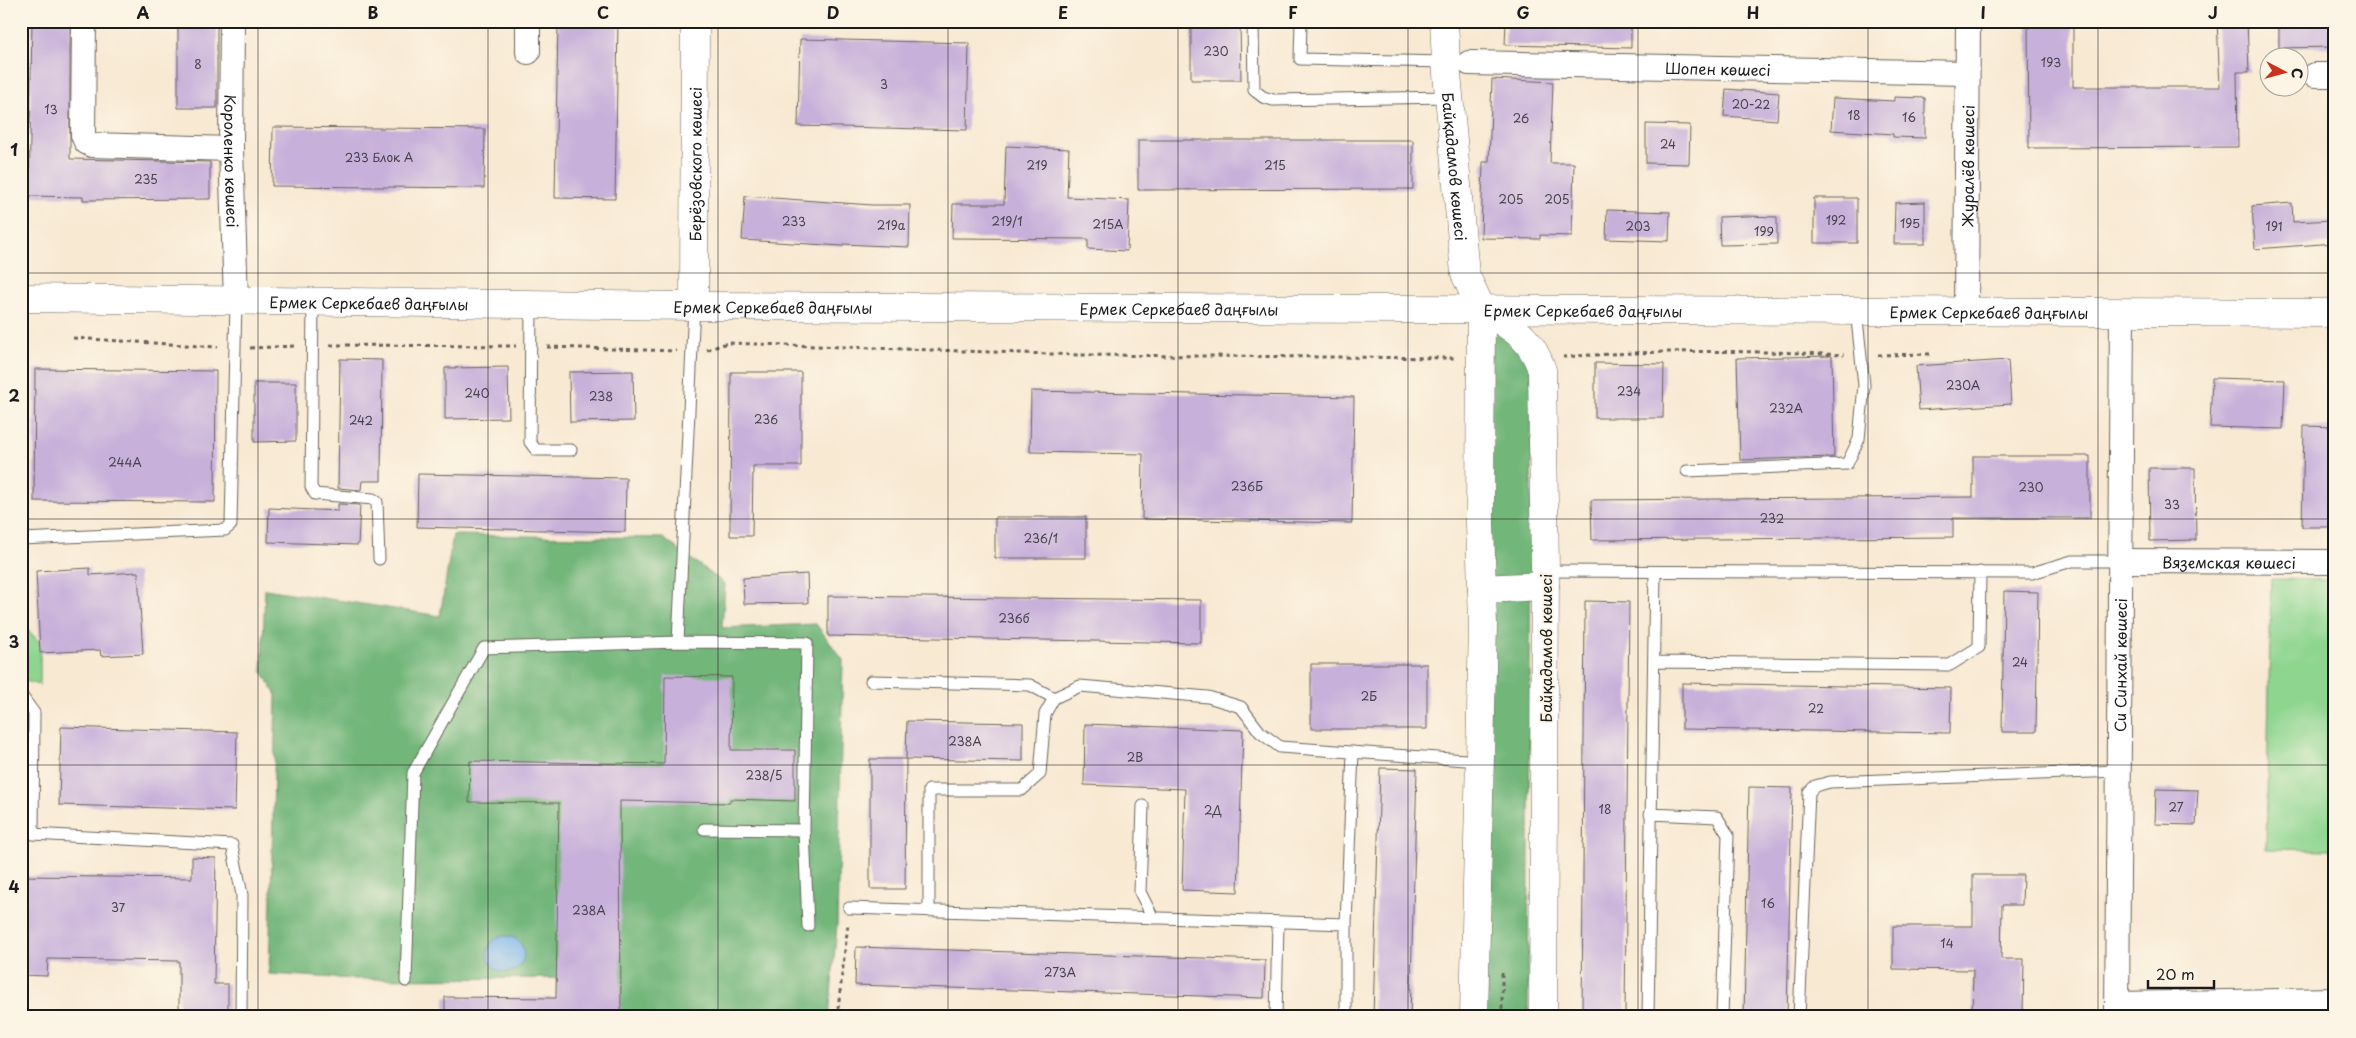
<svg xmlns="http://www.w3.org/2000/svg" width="2356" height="1038" viewBox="0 0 2356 1038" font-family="'Playpen Sans',sans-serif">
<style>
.green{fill:#8ed590;stroke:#557856}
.forest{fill:#72b67a;stroke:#47694b}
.water{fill:#7ab5ec;stroke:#4b6884}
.building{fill:#c7b0da}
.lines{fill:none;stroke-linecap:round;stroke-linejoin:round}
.service-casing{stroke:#69645c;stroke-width:13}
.minor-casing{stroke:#69645c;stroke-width:26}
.tertiary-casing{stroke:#69645c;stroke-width:29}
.path{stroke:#69645c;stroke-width:3;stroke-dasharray:4 4;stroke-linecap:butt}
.service{stroke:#fff;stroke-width:11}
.minor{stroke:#fff;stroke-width:24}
.tertiary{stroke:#fff;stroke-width:28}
.grid{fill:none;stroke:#1c1c1c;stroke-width:1;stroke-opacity:0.55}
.labels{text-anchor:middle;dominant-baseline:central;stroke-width:4;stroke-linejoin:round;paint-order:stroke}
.number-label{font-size:12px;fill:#47414c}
.street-label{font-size:15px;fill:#1c1c1c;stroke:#fcf5e5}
.neatline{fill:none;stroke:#1c1c1c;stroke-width:2}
.grid-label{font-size:16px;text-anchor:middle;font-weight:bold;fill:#1c1c1c}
</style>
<rect width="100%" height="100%" fill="#fcf5e5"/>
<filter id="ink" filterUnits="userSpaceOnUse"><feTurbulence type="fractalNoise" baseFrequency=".02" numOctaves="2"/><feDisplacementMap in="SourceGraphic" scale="10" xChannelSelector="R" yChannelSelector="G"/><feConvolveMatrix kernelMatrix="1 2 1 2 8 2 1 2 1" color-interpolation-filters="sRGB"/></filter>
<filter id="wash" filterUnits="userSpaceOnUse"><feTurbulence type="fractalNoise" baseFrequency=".0096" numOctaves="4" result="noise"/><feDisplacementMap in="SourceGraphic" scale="20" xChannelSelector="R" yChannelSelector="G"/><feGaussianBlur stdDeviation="1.12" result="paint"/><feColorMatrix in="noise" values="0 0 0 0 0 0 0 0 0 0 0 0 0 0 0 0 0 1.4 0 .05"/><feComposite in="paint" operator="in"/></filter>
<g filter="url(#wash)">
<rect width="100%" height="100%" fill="#f8e9d3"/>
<!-- green -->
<path class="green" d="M 2271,579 L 2335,580 L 2335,850 L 2266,849 Z
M 21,622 L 40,643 L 40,685 L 21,680 Z"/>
<!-- forest -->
<path class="forest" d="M 1487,319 L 1532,356 L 1528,1017 L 1482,1017 Z
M 453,535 L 663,538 L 725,584 L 722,628 L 816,624 L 843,660 L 837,925 L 829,1017 L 616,1017 L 613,978 L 354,979 L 269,974 L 276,695 L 262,671 L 265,589 L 440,616 Z"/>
<!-- water -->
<path class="water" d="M488 954a18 18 0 1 1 36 0a18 18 0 1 1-36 0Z"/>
<g id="blocks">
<!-- building -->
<path class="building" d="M 32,21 L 70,21 L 70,159 L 210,162 L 210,199 L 83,200 L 83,197 L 29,196 Z
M 178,21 L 217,21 L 217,108 L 178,108 Z
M 558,21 L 618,21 L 615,199 L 555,198 Z
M 1191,21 L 1240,21 L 1241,80 L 1191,80 Z
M 1506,21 L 1631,21 L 1631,48 L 1505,45 Z
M 2028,21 L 2073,21 L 2073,87 L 2220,87 L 2217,21 L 2247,21 L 2249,72 L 2237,72 L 2238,147 L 2029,148 Z
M 2279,21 L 2335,21 L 2335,47 L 2279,48 Z
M 800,39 L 969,43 L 967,130 L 798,126 Z
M 1492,79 L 1553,82 L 1550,163 L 1574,163 L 1572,236 L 1540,235 L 1540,239 L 1481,238 L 1483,162 L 1489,162 Z
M 1726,89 L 1779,93 L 1777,120 L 1724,116 Z
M 1894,97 L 1925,98 L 1925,138 L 1893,137 L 1893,134 L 1831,130 L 1833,98 L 1894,101 Z
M 1646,124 L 1690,125 L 1689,164 L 1646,163 Z
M 273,127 L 485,129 L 484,188 L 272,186 Z
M 1138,140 L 1413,140 L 1413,189 L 1138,190 Z
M 1006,146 L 1069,149 L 1067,197 L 1129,200 L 1127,251 L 1088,249 L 1088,239 L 952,238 L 953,204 L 1004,204 Z
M 745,196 L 872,205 L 910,205 L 909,247 L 843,244 L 843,246 L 742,240 Z
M 1814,198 L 1857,198 L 1857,243 L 1814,243 Z
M 1925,202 L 1925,244 L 1894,244 L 1895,203 Z
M 2292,203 L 2293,222 L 2335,220 L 2335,243 L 2255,249 L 2252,206 Z
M 1607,210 L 1670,212 L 1669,241 L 1606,239 Z
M 1746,216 L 1777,217 L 1777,244 L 1720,245 L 1719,217 Z
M 1832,356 L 1834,457 L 1740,460 L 1737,358 Z
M 340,359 L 382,360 L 381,481 L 362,481 L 361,490 L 338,488 Z
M 2008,360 L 2011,404 L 1919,410 L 1916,366 Z
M 1595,363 L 1664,364 L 1663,418 L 1595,418 Z
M 508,367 L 509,418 L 445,419 L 445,368 Z
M 35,369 L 216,371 L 215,502 L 34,501 Z
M 633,371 L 634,421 L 570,422 L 569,372 Z
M 731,372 L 801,372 L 801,466 L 753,466 L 752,536 L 730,536 Z
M 2212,378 L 2285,380 L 2283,429 L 2210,427 Z
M 254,383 L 296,383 L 296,441 L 254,442 Z
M 1031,391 L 1354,397 L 1352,523 L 1142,519 L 1143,454 L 1030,452 Z
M 2304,426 L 2335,427 L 2335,527 L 2302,527 Z
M 1973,456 L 2090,456 L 2090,518 L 1953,518 L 1953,537 L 1592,540 L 1591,500 L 1973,497 Z
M 2149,468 L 2195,468 L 2196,540 L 2150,541 Z
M 418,474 L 626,478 L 625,532 L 417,527 Z
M 338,504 L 360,505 L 358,545 L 268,542 L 269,508 L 338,511 Z
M 995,517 L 1086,517 L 1086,558 L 995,558 Z
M 90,568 L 90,575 L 138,572 L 143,654 L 101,656 L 100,650 L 40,653 L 36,571 Z
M 807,574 L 808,603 L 744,604 L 743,578 Z
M 2004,591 L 2038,592 L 2036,732 L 2002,732 Z
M 828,596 L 1201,600 L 1201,643 L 828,636 Z
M 1585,601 L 1629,602 L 1625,1017 L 1582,1017 Z
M 1311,664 L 1427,664 L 1427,729 L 1311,729 Z
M 665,676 L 732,677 L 731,750 L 795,750 L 795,801 L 730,799 L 730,803 L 620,801 L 621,1017 L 445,1017 L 445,997 L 556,998 L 559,803 L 469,802 L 470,761 L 664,764 Z
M 1682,683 L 1951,688 L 1950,733 L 1682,729 Z
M 907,721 L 1023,723 L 1023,761 L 906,759 Z
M 1085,724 L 1243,730 L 1238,892 L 1182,890 L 1185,789 L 1084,785 Z
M 61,727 L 237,732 L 235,810 L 59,805 Z
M 870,759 L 906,759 L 905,889 L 870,889 Z
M 1380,768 L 1417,769 L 1410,1017 L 1373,1017 Z
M 1749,787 L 1792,788 L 1787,1017 L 1744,1017 Z
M 2156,789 L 2198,790 L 2196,825 L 2155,824 Z
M 192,857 L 216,858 L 214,984 L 228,984 L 228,1017 L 179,1017 L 179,961 L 48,959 L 47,976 L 21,975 L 21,876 L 192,878 Z
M 1973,875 L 2023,875 L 2022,905 L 2002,905 L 2001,959 L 2024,959 L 2023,1017 L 1972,1017 L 1973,970 L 1893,969 L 1893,926 L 1973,926 Z
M 856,947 L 1265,960 L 1264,998 L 855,985 Z"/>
</g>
</g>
<g filter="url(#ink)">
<use href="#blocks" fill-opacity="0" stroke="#69645c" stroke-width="1"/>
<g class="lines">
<!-- service casing -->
<g class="service-casing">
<path id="service" d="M 1253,21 L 1254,90 L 1263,97 L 1273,100 L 1449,97
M 1301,21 L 1300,59 L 1447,62
M 313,302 L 311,487 L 315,494 L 373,499 L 377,502 L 379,559
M 531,304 L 530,442 L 536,450 L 571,450
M 1687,471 L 1847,464 L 1859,439 L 1864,385 L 1856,310
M 21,539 L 225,530 L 231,525 L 236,301
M 1545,571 L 2032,573 L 2072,561 L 2121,561
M 678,642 L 807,643 L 804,830 L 704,829
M 1655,662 L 1950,665 L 1979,647 L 1980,572
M 871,681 L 1030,685 L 1054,698
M 21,695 L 34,713 L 33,834 L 232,845 L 242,895 L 241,1017
M 1143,806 L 1140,892 L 1153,918
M 1650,814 L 1717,817 L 1728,835 L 1722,1017
M 804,830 L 808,926
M 849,908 L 1346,924
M 929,911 L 929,790 L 1022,790 L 1040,774 L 1045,714 L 1054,698 L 1080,686 L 1208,697 L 1241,707 L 1260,732 L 1280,747 L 1480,761
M 406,981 L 413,773 L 484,648 L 678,642 L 694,306
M 1276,1017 L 1278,922
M 1346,1017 L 1346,924 L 1353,752
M 1648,1017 L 1655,572
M 1799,1017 L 1809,792 L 1815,786 L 1830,782 L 2118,771"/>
</g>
<!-- minor casing -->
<g class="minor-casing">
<g id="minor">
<path d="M 84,21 L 83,135 L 86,142 L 92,145 L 231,149"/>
<path id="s1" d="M 232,21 L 231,149 L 236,301"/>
<path d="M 528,52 L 528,21"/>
<path id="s2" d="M 1469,63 L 1967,73"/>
<path d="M 2315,75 L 2335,75"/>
<path id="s3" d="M 1966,311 L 1968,21"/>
<path id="s4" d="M 2121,561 L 2335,562"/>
<path d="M 2117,1004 L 2335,1000"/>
<path id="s5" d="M 2117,1017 L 2122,312"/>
</g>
</g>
<!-- tertiary casing -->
<g class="tertiary-casing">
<g id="tertiary">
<path id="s6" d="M 1444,21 L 1446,62 L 1465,274 L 1481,308 L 1480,523 L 1483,625 L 1474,1017"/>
<path id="s7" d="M 21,298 L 694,306 L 2335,313"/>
<path id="s8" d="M 694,306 L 695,21"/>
<path d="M 1481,308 C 1511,328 1530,334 1542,370 L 1545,571 L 1543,1017"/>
<path d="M 1482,589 L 1545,586"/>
</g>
</g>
<!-- path -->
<path class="path" d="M 73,338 L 218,347
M 330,345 L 516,346
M 547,347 L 676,351
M 250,348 L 296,346
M 707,350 L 727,343 L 1080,355 L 1457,358
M 1878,355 L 1932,354
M 1563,357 C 1657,350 1750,350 1844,355
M 837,1017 L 848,924
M 1502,1017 L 1502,970"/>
<!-- service -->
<use href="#service" class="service"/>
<!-- minor -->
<use href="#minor" class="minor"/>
<!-- tertiary -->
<use href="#tertiary" class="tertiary"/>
</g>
</g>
<!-- grid -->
<path class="grid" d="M 258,21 L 258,1017M 488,21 L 488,1017M 718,21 L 718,1017M 948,21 L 948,1017M 1178,21 L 1178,1017M 1408,21 L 1408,1017M 1638,21 L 1638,1017M 1868,21 L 1868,1017M 2098,21 L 2098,1017M 21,273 L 2335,273M 21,519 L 2335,519M 21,765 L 2335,765"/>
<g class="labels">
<!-- number labels -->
<g class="number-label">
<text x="1216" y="51">230</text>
<text x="2051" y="62">193</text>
<text x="198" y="64">8</text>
<text x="884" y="84">3</text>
<text x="1751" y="104">20-22</text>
<text x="51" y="109">13</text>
<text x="1854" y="115">18</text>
<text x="1909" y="117">16</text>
<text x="1521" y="118">26</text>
<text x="1668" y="144">24</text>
<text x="379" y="157">233 Блок A</text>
<text x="1037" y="165">219</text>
<text x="1275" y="165">215</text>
<text x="146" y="179">235</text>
<text x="1511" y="199">205</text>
<text x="1557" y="199">205</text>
<text x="1836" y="220">192</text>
<text x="794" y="221">233</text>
<text x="1007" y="221">219/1</text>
<text x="1910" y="223">195</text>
<text x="1108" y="224">215А</text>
<text x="891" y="225">219а</text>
<text x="1638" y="226">203</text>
<text x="2274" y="226">191</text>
<text x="1764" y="231">199</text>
<text x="1963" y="385">230А</text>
<text x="1629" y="391">234</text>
<text x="477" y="393">240</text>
<text x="601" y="396">238</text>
<text x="1786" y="408">232А</text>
<text x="766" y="419">236</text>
<text x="361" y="420">242</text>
<text x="125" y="462">244А</text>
<text x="1247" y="486">236Б</text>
<text x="2031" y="487">230</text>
<text x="2172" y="504">33</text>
<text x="1772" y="518">232</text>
<text x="1041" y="538">236/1</text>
<text x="1014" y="618">236б</text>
<text x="2020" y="662">24</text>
<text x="1369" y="696">2Б</text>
<text x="1816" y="708">22</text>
<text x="965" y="741">238А</text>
<text x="1135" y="757">2В</text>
<text x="764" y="775">238/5</text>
<text x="2176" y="807">27</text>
<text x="1605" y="809">18</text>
<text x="1213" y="810">2Д</text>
<text x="1768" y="903">16</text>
<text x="118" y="907">37</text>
<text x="589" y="910">238А</text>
<text x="1947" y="943">14</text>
<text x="1060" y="972">273А</text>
</g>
<!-- street labels -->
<g class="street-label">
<text stroke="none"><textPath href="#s2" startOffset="249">Шопен көшесі</textPath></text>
<text stroke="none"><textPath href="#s1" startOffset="140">Короленко көшесі</textPath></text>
<text stroke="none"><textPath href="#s8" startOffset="142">Берёзовского көшесі</textPath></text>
<text stroke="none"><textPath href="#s6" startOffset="146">Байқадамов көшесі</textPath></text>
<text stroke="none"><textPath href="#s3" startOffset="145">Журалёв көшесі</textPath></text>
<text stroke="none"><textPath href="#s7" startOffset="348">Ермек Серкебаев даңғылы</textPath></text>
<text stroke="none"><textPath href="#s7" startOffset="752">Ермек Серкебаев даңғылы</textPath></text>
<text stroke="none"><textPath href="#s7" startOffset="1158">Ермек Серкебаев даңғылы</textPath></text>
<text stroke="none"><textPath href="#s7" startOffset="1562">Ермек Серкебаев даңғылы</textPath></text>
<text stroke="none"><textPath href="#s7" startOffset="1968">Ермек Серкебаев даңғылы</textPath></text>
<text stroke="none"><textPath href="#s4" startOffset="108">Вяземская көшесі</textPath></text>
<text transform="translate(1545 648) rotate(-90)">Байқадамов көшесі</text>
<text stroke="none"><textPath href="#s5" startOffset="352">Си Синхай көшесі</textPath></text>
</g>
</g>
<!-- margin -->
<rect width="2356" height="1038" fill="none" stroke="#fcf5e5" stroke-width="55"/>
<!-- north arrow -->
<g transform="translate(2284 72) rotate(96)"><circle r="24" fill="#fcf5e5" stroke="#a29e95"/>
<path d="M0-4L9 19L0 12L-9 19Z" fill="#c8321e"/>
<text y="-8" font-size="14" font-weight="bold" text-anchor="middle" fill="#1c1c1c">С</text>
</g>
<!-- scale -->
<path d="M2148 980v8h66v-8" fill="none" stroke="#1c1c1c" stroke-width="2.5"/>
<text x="2156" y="980" font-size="15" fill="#1c1c1c" stroke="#fcf5e5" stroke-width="4" paint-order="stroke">20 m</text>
<rect x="28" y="28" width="2300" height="982" class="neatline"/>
<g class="grid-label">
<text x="143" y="19">A</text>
<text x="373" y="19">B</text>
<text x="603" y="19">C</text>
<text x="833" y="19">D</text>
<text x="1063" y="19">E</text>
<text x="1293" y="19">F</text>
<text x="1523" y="19">G</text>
<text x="1753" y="19">H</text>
<text x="1983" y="19">I</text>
<text x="2213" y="19">J</text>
<text x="14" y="156">1</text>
<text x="14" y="402">2</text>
<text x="14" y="648">3</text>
<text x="14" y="893">4</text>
</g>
</svg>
